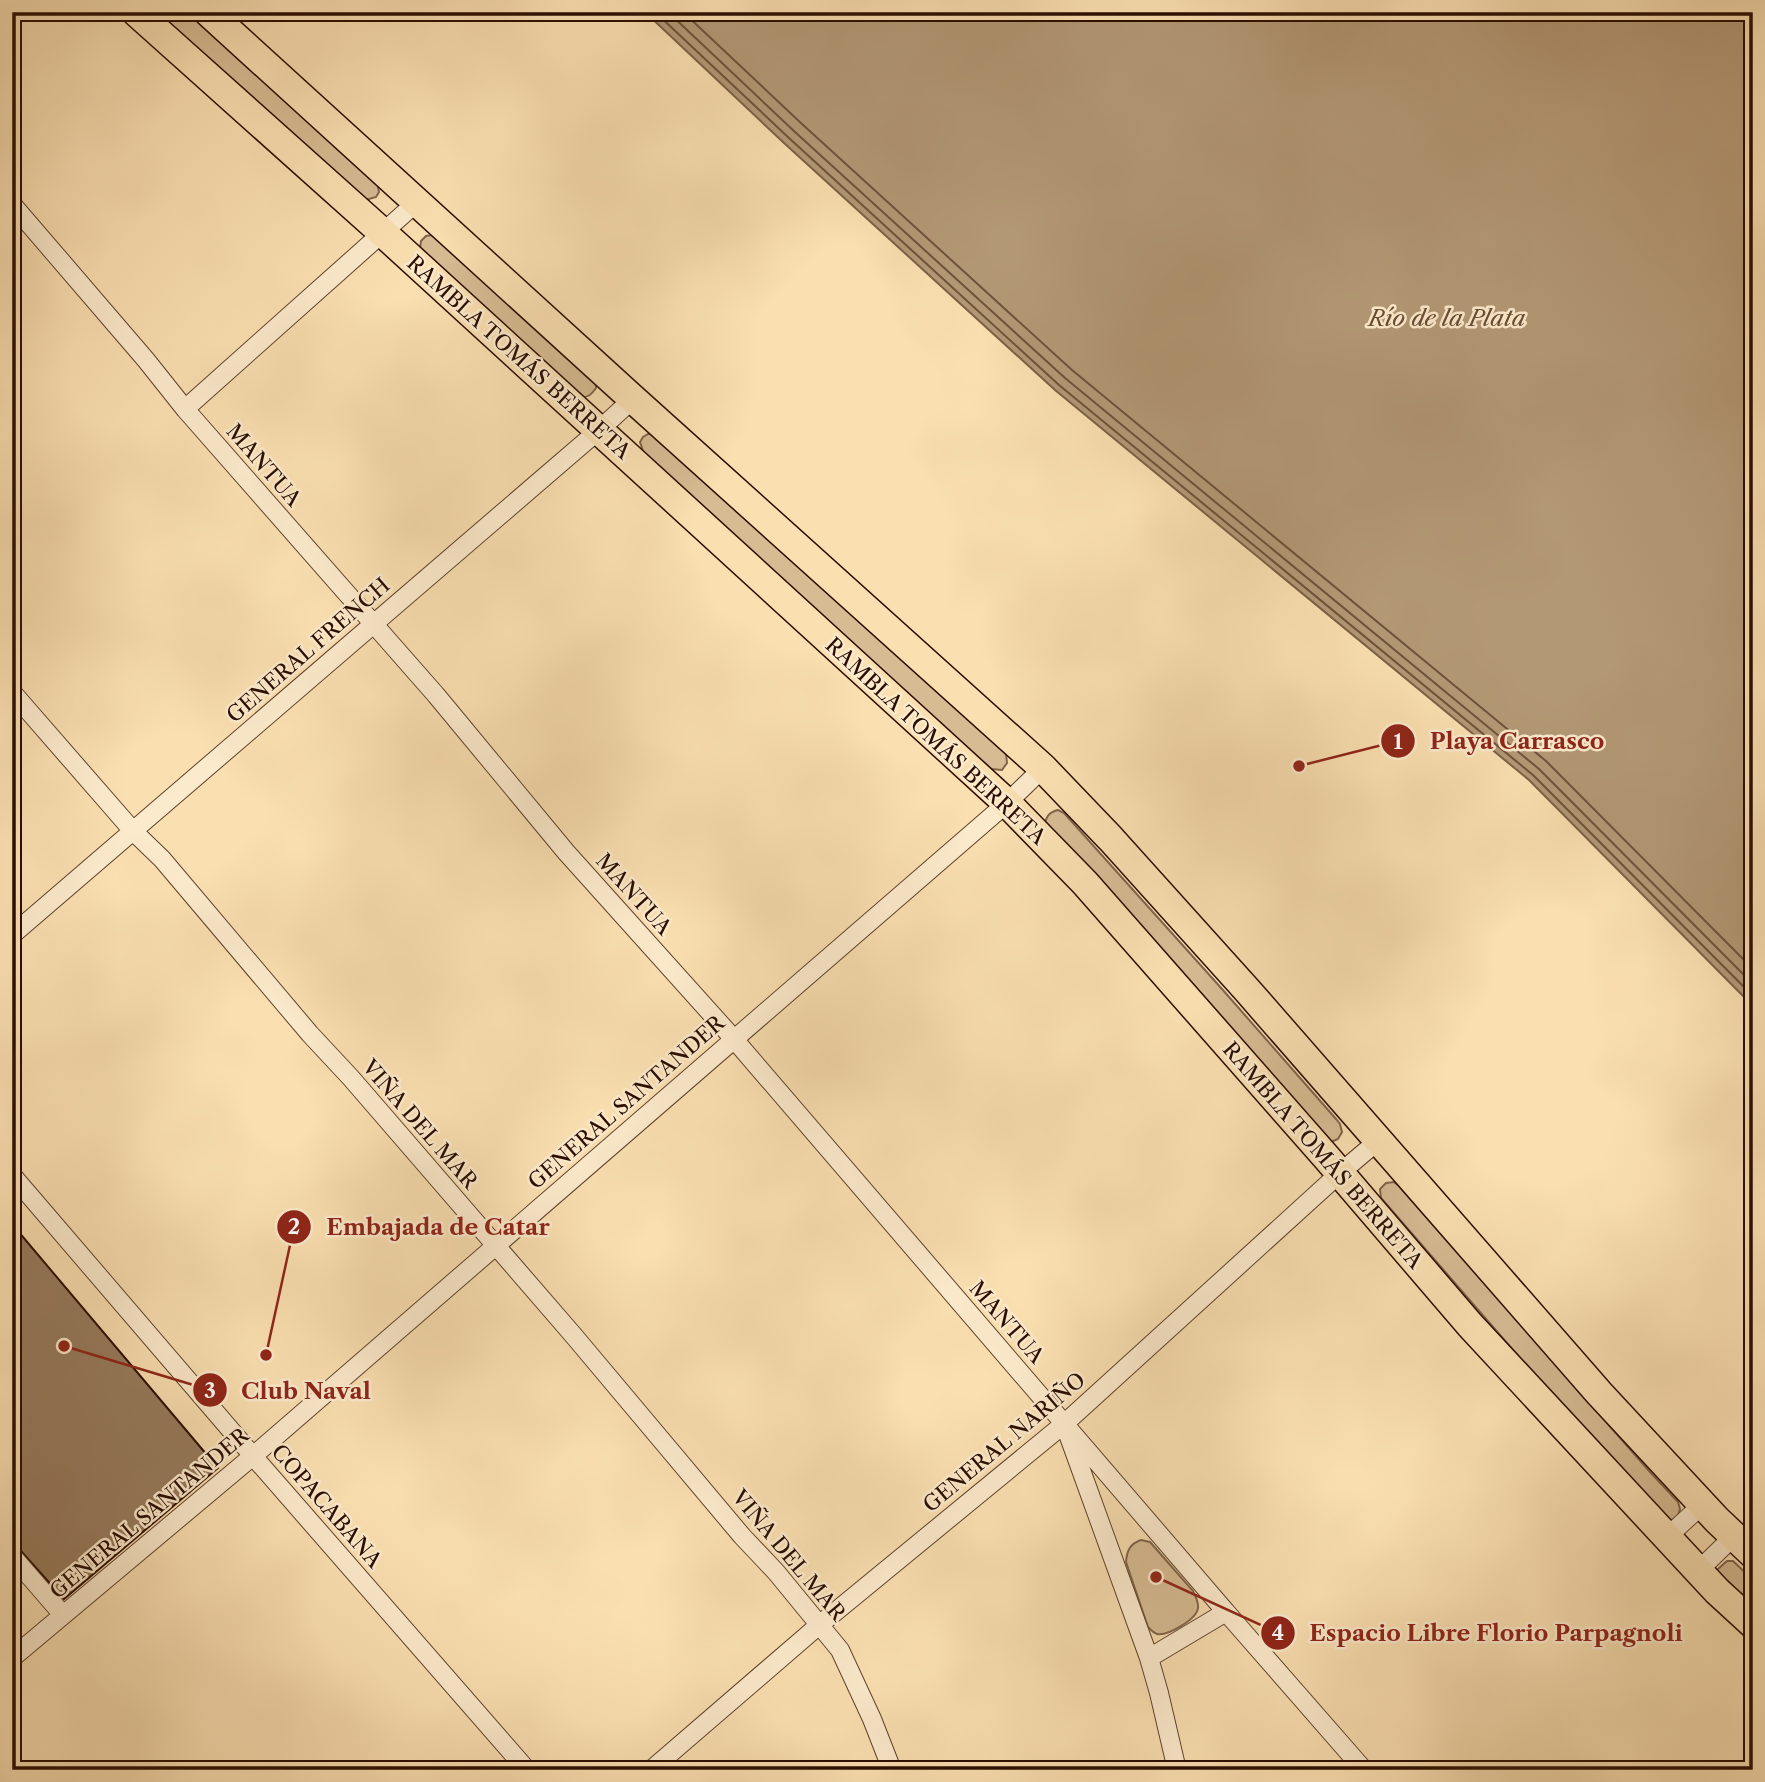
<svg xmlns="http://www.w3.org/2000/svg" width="1765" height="1782" viewBox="0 0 1765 1782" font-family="'Libre Caslon Text',serif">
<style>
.green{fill:#d7bb93;stroke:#80644a;stroke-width:2}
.water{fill:#b39875;stroke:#7c6046;stroke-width:2}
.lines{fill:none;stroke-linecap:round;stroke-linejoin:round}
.shore{stroke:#6e523a;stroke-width:2}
.building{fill:#967a5c;stroke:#2a0d00;stroke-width:2}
.minor-casing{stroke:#5e422c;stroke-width:20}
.primary-casing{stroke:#2a0d00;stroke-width:31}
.minor{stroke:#fceacc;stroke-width:18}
.primary{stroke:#fadfb1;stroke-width:28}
.labels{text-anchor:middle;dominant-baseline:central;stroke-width:5;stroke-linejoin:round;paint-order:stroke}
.street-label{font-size:21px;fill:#2a0d00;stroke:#fceacc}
.water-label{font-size:23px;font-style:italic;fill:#684c35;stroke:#fceacc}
.leader{fill:none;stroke:#8f2418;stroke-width:2.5}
.callout-dot{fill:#8f2418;stroke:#fceacc;stroke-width:2.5}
.mark-label{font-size:21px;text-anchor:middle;font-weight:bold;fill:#fff}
.callout-label{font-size:23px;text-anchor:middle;font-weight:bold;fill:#8f2418;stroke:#fceacc;stroke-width:5;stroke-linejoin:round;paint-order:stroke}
</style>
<rect width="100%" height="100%" fill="#fadfb1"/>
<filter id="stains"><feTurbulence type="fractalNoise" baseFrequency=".00286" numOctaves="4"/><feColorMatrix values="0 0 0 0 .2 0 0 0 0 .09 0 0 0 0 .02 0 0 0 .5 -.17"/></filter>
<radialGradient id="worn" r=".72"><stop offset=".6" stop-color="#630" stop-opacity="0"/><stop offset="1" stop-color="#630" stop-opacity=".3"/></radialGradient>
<!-- green -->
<path class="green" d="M 157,12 L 193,12 L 377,181 L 379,192 L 376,197 L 366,200 Z
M 432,235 L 438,238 L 596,382 L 596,388 C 591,395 588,398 579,397 L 420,249 L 421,241 L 426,236 Z
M 648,434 L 653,434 L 1001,747 L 1006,754 L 1007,763 L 1002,770 L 991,769 L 644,454 L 640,442 L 643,437 Z
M 1058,810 L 1064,813 L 1222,989 L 1336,1119 L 1340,1124 L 1342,1132 L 1338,1139 L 1331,1142 L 1045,823 C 1047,815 1050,812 1058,810 Z
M 1394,1182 L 1399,1186 L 1650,1472 L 1678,1502 L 1680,1509 L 1677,1519 L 1666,1521 L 1634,1489 L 1381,1198 L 1380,1189 L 1386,1183 Z
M 1141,1540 L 1150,1542 L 1193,1591 C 1195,1596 1199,1602 1198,1608 C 1197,1619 1168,1636 1157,1634 C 1152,1632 1151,1630 1148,1627 L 1126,1562 C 1127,1550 1130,1544 1141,1540 Z
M 1727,1561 L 1733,1561 L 1753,1580 L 1753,1613 L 1717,1575 L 1718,1569 Z"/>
<!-- water -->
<path class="water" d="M 645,12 L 1753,12 L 1753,1006 L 1529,780 L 1055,390 L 784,143 Z"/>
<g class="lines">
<!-- shore -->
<path class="shore" d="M 655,12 L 789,138 L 1059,385 L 1533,775 L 1753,996
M 668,12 L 795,132 L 1065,378 L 1539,769 L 1753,984
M 683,12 L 802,124 L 1072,370 L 1546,761 L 1753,969"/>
</g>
<!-- building -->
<path class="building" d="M 12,1224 L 218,1468 L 64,1599 L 12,1541 Z"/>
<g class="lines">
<!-- minor casing -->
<g class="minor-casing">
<path id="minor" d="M 12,204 L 146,360 L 185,409 L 436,695 L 566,852 L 733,1038 L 1226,1612
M 185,409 L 417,202
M 12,692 L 133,831 L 162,859 L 310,1034 L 351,1078 L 574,1336 L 742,1536 L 776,1572 L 840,1650 L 872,1719 L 892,1770
M 12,935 L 599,430 L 633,399
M 12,1175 L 253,1456 L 527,1770
M 1068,1434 L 1149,1658 L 1159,1693 L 1177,1770
M 1667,1537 L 1703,1504
M 12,1556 L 63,1615
M 1698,1571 L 1734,1536
M 12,1658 L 253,1456 L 1007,803 L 1043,768
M 1149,1658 L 1226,1612 L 1364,1770
M 651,1770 L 818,1626 L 1064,1424 L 1340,1173 L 1379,1140"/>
</g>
<!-- primary casing -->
<g class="primary-casing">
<path id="primary" d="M 136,12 L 383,233 L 1007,803 L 1085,883 L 1327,1158 L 1470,1325 L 1717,1591 L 1753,1624
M 208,12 L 633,399 L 1043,768 L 1111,839 L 1247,990 L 1599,1393 L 1717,1520 L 1753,1554"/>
</g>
<!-- minor -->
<use href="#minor" class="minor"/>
<!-- primary -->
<use href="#primary" class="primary"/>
</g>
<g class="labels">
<!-- street labels -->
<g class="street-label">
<text transform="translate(519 357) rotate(42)">RAMBLA TOMÁS BERRETA</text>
<text transform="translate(264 465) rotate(49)">MANTUA</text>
<text transform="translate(308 650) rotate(-41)">GENERAL FRENCH</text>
<text transform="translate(936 741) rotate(43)">RAMBLA TOMÁS BERRETA</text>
<text transform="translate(634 894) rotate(48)">MANTUA</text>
<text transform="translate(626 1102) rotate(-41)">GENERAL SANTANDER</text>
<text transform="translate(420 1124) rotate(49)">VIÑA DEL MAR</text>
<text transform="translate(1323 1155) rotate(49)">RAMBLA TOMÁS BERRETA</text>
<text transform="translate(1007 1322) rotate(49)">MANTUA</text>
<text transform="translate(1004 1442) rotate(-40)">GENERAL NARIÑO</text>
<text transform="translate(327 1506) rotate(49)">COPACABANA</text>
<text transform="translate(149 1513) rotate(-40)">GENERAL SANTANDER</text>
<text transform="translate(789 1555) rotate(50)">VIÑA DEL MAR</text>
</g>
<!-- water labels -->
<g class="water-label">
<text x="1447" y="318">Río de la Plata</text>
</g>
</g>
<!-- callouts -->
<path class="leader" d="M1299 766L1398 741M266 1355L294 1227M64 1346L210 1390M1156 1577L1278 1633"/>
<g class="callout-dot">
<circle cx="1299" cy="766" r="7"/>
<circle cx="266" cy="1355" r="7"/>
<circle cx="64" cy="1346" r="7"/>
<circle cx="1156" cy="1577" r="7"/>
<circle cx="1398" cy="741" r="18"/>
<circle cx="294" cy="1227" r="18"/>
<circle cx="210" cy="1390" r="18"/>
<circle cx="1278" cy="1633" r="18"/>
</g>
<g class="mark-label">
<text x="1398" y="749">1</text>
<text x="294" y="1234">2</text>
<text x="210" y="1398">3</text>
<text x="1278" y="1640">4</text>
</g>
<g class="callout-label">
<text x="1517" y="749">Playa Carrasco</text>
<text x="438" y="1235">Embajada de Catar</text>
<text x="306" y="1399">Club Naval</text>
<text x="1496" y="1641">Espacio Libre Florio Parpagnoli</text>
</g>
<!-- margin -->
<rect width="1765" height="1782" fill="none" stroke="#fadfb1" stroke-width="42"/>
<rect x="14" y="14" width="1737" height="1754" fill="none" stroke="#2a0d00" stroke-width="3.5"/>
<rect x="21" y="21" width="1723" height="1740" fill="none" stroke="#2a0d00" stroke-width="2"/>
<rect width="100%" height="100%" filter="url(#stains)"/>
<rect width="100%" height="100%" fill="url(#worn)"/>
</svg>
